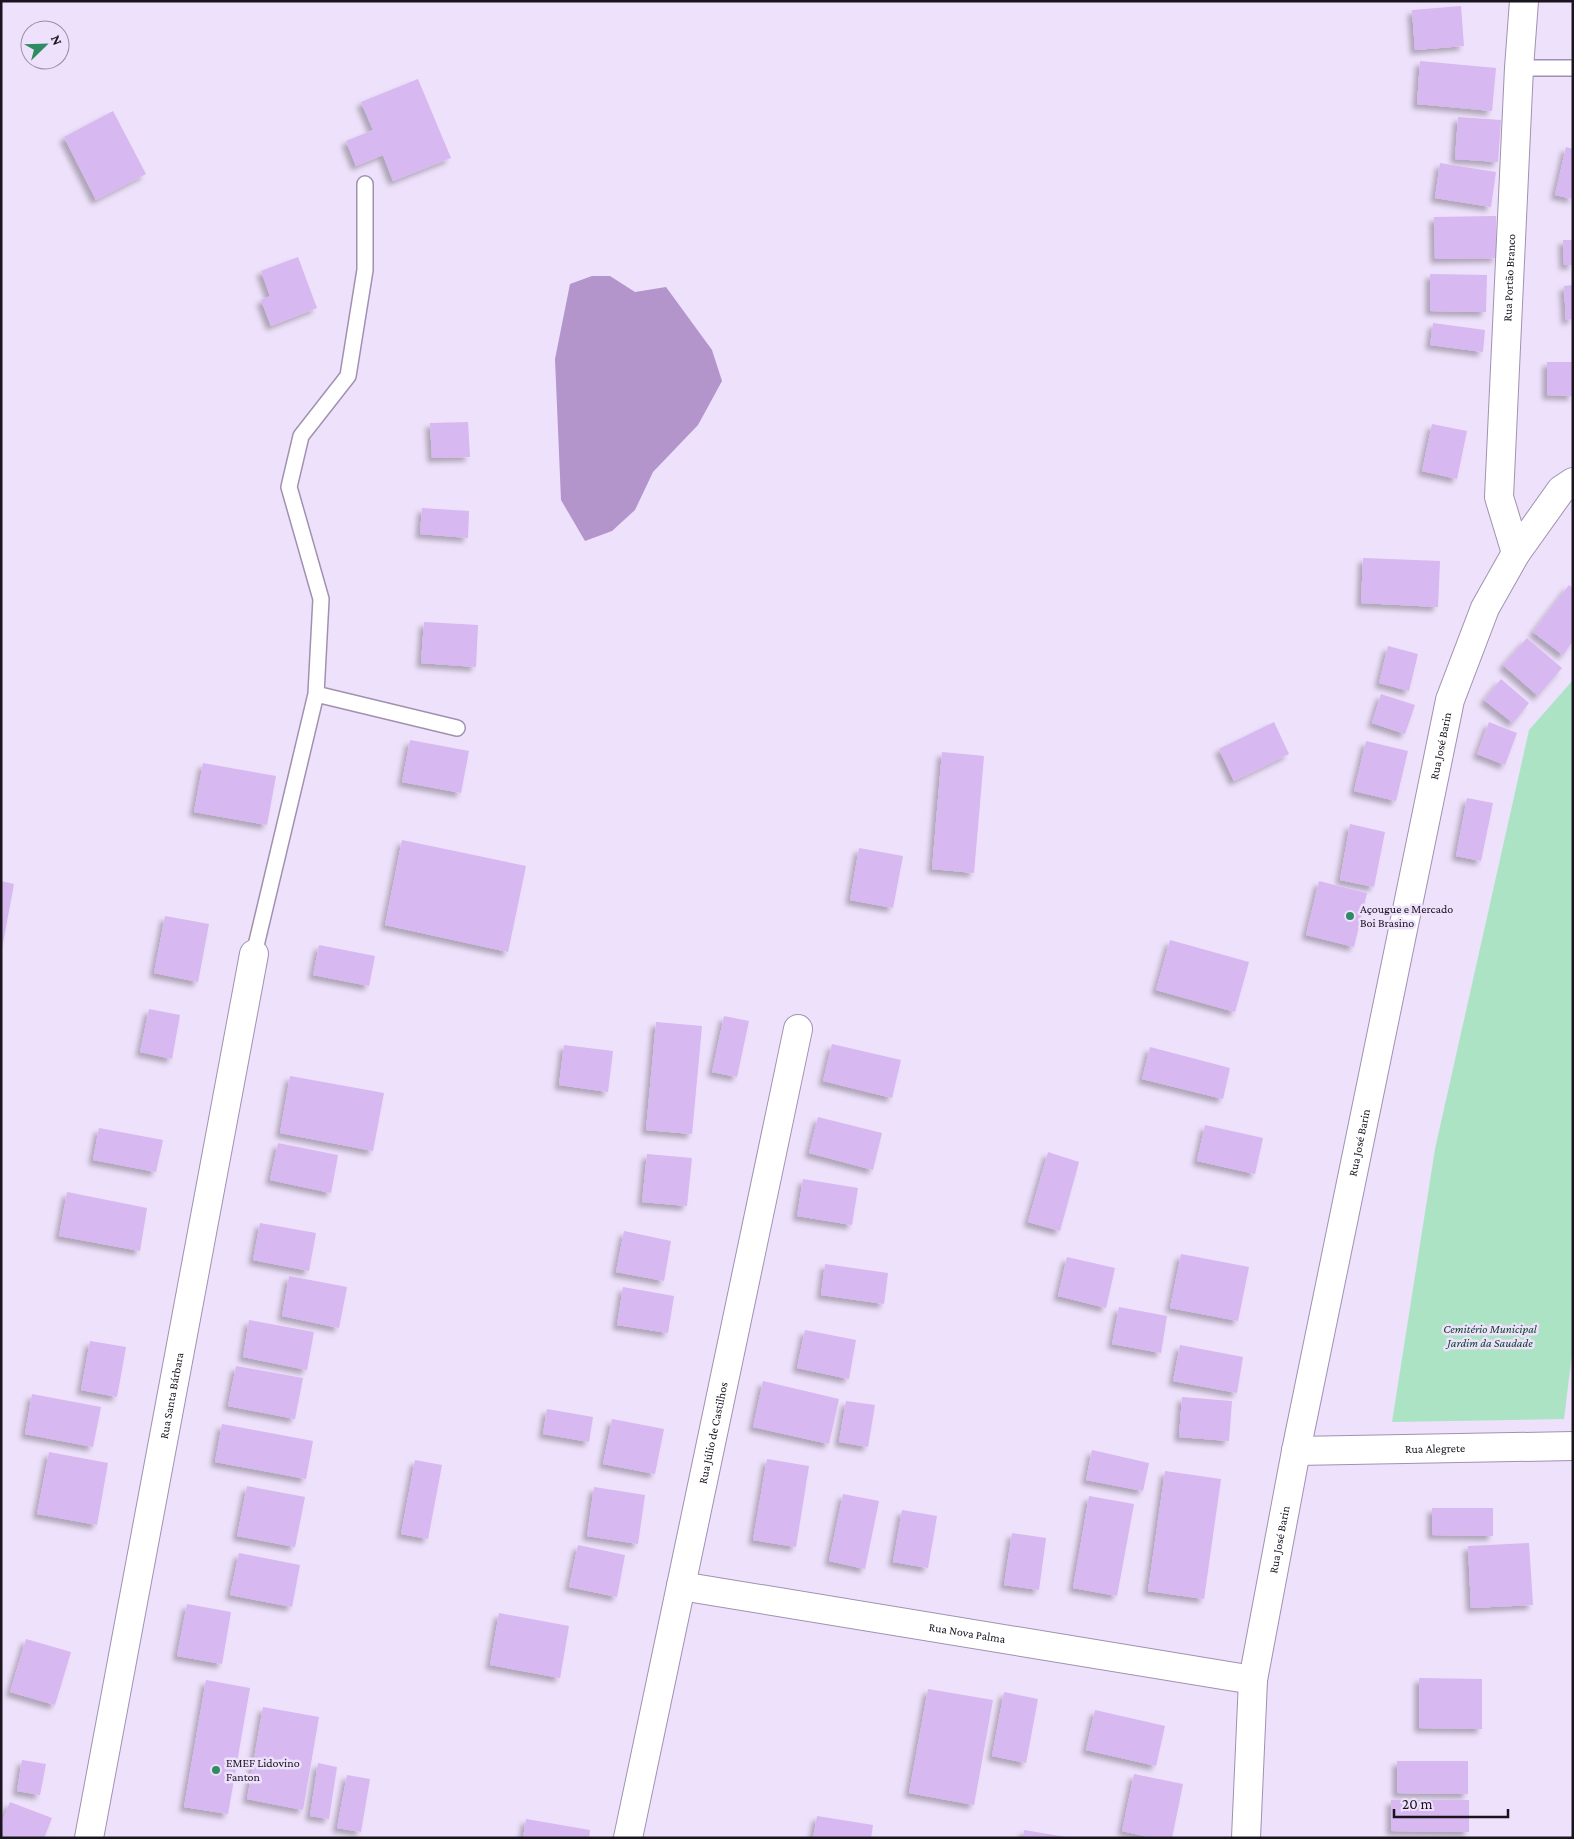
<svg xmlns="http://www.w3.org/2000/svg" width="1574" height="1839" viewBox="0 0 1574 1839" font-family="'Crimson Pro',serif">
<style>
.green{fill:#ade3c5}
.water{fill:#b395cc}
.building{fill:#d7b8f1;filter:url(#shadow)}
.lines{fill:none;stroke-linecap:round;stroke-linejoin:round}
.service-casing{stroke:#a191b0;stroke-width:18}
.minor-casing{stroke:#a191b0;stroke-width:30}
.secondary-casing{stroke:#a191b0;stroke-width:30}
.service{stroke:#fff;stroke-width:15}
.minor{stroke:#fff;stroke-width:28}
.secondary{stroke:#fff;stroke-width:28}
.poi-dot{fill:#2e8b62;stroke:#eee1fb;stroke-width:2}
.labels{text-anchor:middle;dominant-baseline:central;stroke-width:5;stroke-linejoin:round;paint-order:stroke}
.street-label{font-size:12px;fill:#1a141f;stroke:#eee1fb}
.poi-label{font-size:12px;fill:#1a141f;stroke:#eee1fb;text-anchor:start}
.park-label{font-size:12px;font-style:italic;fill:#0e442d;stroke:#eee1fb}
</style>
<defs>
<filter id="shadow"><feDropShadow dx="-4.5" dy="4.5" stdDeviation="2.5" flood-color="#0004"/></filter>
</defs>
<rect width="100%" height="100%" fill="#eee1fb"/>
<!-- green -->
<path class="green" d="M 1573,680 L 1573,1346 L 1564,1419 L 1392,1422 L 1435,1149 L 1529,730 Z"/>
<!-- water -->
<path class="water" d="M 592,276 L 610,276 L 635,292 L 666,287 L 712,350 L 722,381 L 698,425 L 653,472 L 635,510 L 612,531 L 585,541 L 561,500 L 555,359 L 570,284 Z"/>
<!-- building -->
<path class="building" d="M 1461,6 L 1464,46 L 1415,50 L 1412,10 Z
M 1420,61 L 1496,68 L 1492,111 L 1417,104 Z
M 418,79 L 451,158 L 393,181 L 383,155 L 356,166 L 346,141 L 373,130 L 361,102 Z
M 113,111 L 146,174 L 96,200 L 64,137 Z
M 1458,117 L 1501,120 L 1498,162 L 1455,159 Z
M 1566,147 L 1573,149 L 1573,199 L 1555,195 Z
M 1440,163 L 1496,172 L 1491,207 L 1435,198 Z
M 1496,216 L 1497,258 L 1435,259 L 1434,217 Z
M 1563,240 L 1573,240 L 1573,265 L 1564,265 Z
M 298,257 L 317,308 L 271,326 L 261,300 L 270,296 L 261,271 Z
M 1430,274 L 1487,275 L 1486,312 L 1430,311 Z
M 1573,285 L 1573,319 L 1566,320 L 1564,286 Z
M 1433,323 L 1485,330 L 1483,352 L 1430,345 Z
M 1547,362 L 1573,362 L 1573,396 L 1547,395 Z
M 468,422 L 470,457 L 432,458 L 430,423 Z
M 1432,424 L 1467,431 L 1457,479 L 1422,471 Z
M 422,508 L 469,511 L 468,538 L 420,534 Z
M 1363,558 L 1440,561 L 1438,607 L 1361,603 Z
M 1569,585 L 1573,588 L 1573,641 L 1563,655 L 1533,632 Z
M 424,622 L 478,625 L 476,667 L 421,663 Z
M 1527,638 L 1562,668 L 1538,696 L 1503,665 Z
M 1388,646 L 1418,654 L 1409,691 L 1379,683 Z
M 1501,679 L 1529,703 L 1513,723 L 1484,700 Z
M 1381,694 L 1415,705 L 1405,734 L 1372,723 Z
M 1274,722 L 1289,754 L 1234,781 L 1219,749 Z
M 1489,722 L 1517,733 L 1505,765 L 1477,754 Z
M 410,740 L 469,751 L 461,793 L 402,782 Z
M 1366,741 L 1408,751 L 1396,801 L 1354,791 Z
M 942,752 L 984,756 L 974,873 L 932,869 Z
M 203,763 L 276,776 L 267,825 L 194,812 Z
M 1467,798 L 1493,803 L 1481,861 L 1456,856 Z
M 1350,824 L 1385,832 L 1374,887 L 1340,880 Z
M 402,840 L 526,866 L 508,952 L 385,925 Z
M 859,848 L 903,856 L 893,908 L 850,900 Z
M 1,881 L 14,884 L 2,948 L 1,948 Z
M 1319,881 L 1367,893 L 1354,947 L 1306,935 Z
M 165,916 L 209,924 L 198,982 L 154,973 Z
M 1170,940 L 1249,962 L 1235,1012 L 1156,990 Z
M 319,945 L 375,956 L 369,986 L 313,975 Z
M 149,1009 L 180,1015 L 172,1059 L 140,1052 Z
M 724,1016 L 749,1021 L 737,1077 L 712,1072 Z
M 656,1022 L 702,1026 L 692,1134 L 646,1130 Z
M 832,1044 L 901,1060 L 892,1098 L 823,1081 Z
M 564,1045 L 613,1051 L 608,1092 L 559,1085 Z
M 1150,1047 L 1230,1068 L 1223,1099 L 1142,1079 Z
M 290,1076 L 384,1093 L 373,1151 L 280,1133 Z
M 818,1117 L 882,1133 L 873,1170 L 809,1153 Z
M 1205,1125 L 1263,1138 L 1255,1174 L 1197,1161 Z
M 99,1128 L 163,1140 L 156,1172 L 93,1160 Z
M 278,1143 L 338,1155 L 331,1193 L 270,1180 Z
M 1048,1152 L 1079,1162 L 1060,1231 L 1028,1222 Z
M 647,1154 L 692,1158 L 687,1206 L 642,1202 Z
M 803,1179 L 858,1188 L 852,1225 L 797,1216 Z
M 67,1192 L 147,1208 L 140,1251 L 59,1236 Z
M 260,1223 L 316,1233 L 309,1271 L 253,1260 Z
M 624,1231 L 671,1241 L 664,1281 L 616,1272 Z
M 1181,1254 L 1249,1267 L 1238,1321 L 1170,1308 Z
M 1067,1257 L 1115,1268 L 1106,1308 L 1058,1296 Z
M 825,1264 L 888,1273 L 884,1304 L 821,1295 Z
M 289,1276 L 347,1287 L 339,1328 L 282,1316 Z
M 623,1287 L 674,1296 L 668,1333 L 617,1325 Z
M 1119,1307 L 1167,1316 L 1161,1353 L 1112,1344 Z
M 249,1320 L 314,1332 L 307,1370 L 243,1357 Z
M 805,1330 L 856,1340 L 849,1379 L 797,1368 Z
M 90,1341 L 126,1347 L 117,1397 L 81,1390 Z
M 1180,1345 L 1243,1357 L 1237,1393 L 1173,1381 Z
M 236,1366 L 303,1378 L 295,1419 L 228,1406 Z
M 763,1381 L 839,1399 L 829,1444 L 753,1427 Z
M 32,1394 L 101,1407 L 93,1447 L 25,1434 Z
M 1182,1397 L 1232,1401 L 1229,1441 L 1179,1437 Z
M 846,1401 L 875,1405 L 868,1447 L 839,1442 Z
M 547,1409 L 593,1417 L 589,1442 L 543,1434 Z
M 612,1419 L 664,1429 L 655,1474 L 603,1464 Z
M 222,1424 L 313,1441 L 306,1479 L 215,1462 Z
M 1092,1450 L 1149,1463 L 1143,1491 L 1086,1480 Z
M 49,1452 L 108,1463 L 97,1525 L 37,1514 Z
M 767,1459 L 809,1466 L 796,1547 L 753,1540 Z
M 415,1460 L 442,1465 L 428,1539 L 401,1534 Z
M 1165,1471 L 1221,1479 L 1204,1599 L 1148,1591 Z
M 247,1486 L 305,1497 L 295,1547 L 237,1536 Z
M 594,1487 L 645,1495 L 638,1544 L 587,1536 Z
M 843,1494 L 879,1501 L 865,1569 L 829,1561 Z
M 1089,1496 L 1134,1504 L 1117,1596 L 1073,1588 Z
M 1432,1508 L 1493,1508 L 1493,1536 L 1432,1535 Z
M 902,1510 L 937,1516 L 928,1568 L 893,1562 Z
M 1012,1533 L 1046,1538 L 1039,1590 L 1004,1585 Z
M 1529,1543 L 1533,1605 L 1471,1608 L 1468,1546 Z
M 578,1545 L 625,1555 L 617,1597 L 569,1587 Z
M 239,1553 L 300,1565 L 292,1607 L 230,1595 Z
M 187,1604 L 231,1612 L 222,1664 L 177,1656 Z
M 499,1613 L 569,1626 L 560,1678 L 490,1665 Z
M 26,1639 L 71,1652 L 55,1705 L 10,1692 Z
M 1419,1678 L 1482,1679 L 1482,1729 L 1419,1728 Z
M 206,1680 L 250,1688 L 228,1814 L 184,1807 Z
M 928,1689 L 993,1700 L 974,1805 L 909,1793 Z
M 1004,1692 L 1038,1699 L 1026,1763 L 992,1756 Z
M 263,1707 L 319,1717 L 303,1810 L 247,1799 Z
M 1095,1710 L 1165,1726 L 1156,1766 L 1086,1750 Z
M 22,1760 L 46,1764 L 40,1795 L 17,1791 Z
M 1397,1761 L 1468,1761 L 1468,1794 L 1397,1793 Z
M 318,1763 L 337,1767 L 329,1819 L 310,1816 Z
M 1134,1774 L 1183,1784 L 1172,1838 L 1153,1838 L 1122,1831 Z
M 347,1775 L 370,1779 L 361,1832 L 337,1828 Z
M 1391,1800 L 1469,1800 L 1469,1832 L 1391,1831 Z
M 10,1802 L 52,1818 L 44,1838 L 1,1838 L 1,1824 Z
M 817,1816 L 873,1825 L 871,1838 L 813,1838 Z
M 526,1819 L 590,1830 L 589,1838 L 523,1838 Z
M 1024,1830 L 1066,1837 L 1066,1838 L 1023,1838 Z"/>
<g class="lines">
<!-- service casing -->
<g class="service-casing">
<path id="service" d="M 1519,68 L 1573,68
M 316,694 L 457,728
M 254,954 L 316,694 L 321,599 L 289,487 L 301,436 L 348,376 L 365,270 L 365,184"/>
</g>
<!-- minor casing -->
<g class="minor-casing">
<g id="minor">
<path id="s1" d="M 1516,553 L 1499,497 L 1519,68 L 1524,1"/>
<path id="s2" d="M 1296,1451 L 1573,1446"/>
<path id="s3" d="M 681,1586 L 1253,1680"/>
<path id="s4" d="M 89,1838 L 254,954"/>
<path id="s5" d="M 628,1838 L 798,1029"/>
</g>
</g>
<!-- secondary casing -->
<g class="secondary-casing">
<g id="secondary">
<path id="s6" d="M 1246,1838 L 1253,1680 L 1296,1451 L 1450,700 L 1485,608 L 1516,553 L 1561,490 L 1573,482"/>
</g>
</g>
<!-- service -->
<use href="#service" class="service"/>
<!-- minor -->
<use href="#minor" class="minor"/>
<!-- secondary -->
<use href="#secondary" class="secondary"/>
</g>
<!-- markers -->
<g class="poi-dot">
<circle cx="1350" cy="916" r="5"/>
<circle cx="216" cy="1770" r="5"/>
</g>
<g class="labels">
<!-- street labels -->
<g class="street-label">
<text stroke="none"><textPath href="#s1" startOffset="278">Rua Portão Branco</textPath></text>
<text stroke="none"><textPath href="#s6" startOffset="1111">Rua José Barin</textPath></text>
<text stroke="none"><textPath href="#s6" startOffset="706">Rua José Barin</textPath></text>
<text stroke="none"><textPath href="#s4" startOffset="450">Rua Santa Bárbara</textPath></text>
<text stroke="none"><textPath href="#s5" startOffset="414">Rua Júlio de Castilhos</textPath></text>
<text stroke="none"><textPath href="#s2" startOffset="139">Rua Alegrete</textPath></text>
<text stroke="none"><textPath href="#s6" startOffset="301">Rua José Barin</textPath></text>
<text stroke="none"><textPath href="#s3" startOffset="290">Rua Nova Palma</textPath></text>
</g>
<!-- poi labels -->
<g class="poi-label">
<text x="1360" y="909">Açougue e Mercado<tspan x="1360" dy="14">Boi Brasino</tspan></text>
<text x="226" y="1763">EMEF Lidovino<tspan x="226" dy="14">Fanton</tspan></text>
</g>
<!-- park labels -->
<g class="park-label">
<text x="1490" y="1329">Cemitério Municipal<tspan x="1490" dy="14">Jardim da Saudade</tspan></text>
</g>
</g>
<!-- border -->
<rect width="1574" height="1839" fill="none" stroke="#1a141f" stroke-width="5"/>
<!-- north arrow -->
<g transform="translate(45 45) rotate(67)"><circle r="24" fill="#eee1fb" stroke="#998fa3"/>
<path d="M0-4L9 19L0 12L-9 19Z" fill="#2e8b62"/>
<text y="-8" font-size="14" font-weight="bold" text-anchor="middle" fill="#1a141f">N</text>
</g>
<!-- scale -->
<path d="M1394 1809v8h114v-8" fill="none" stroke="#1a141f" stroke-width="2.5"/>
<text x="1402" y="1809" font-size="15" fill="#1a141f" stroke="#eee1fb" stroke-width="4" paint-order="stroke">20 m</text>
</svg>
